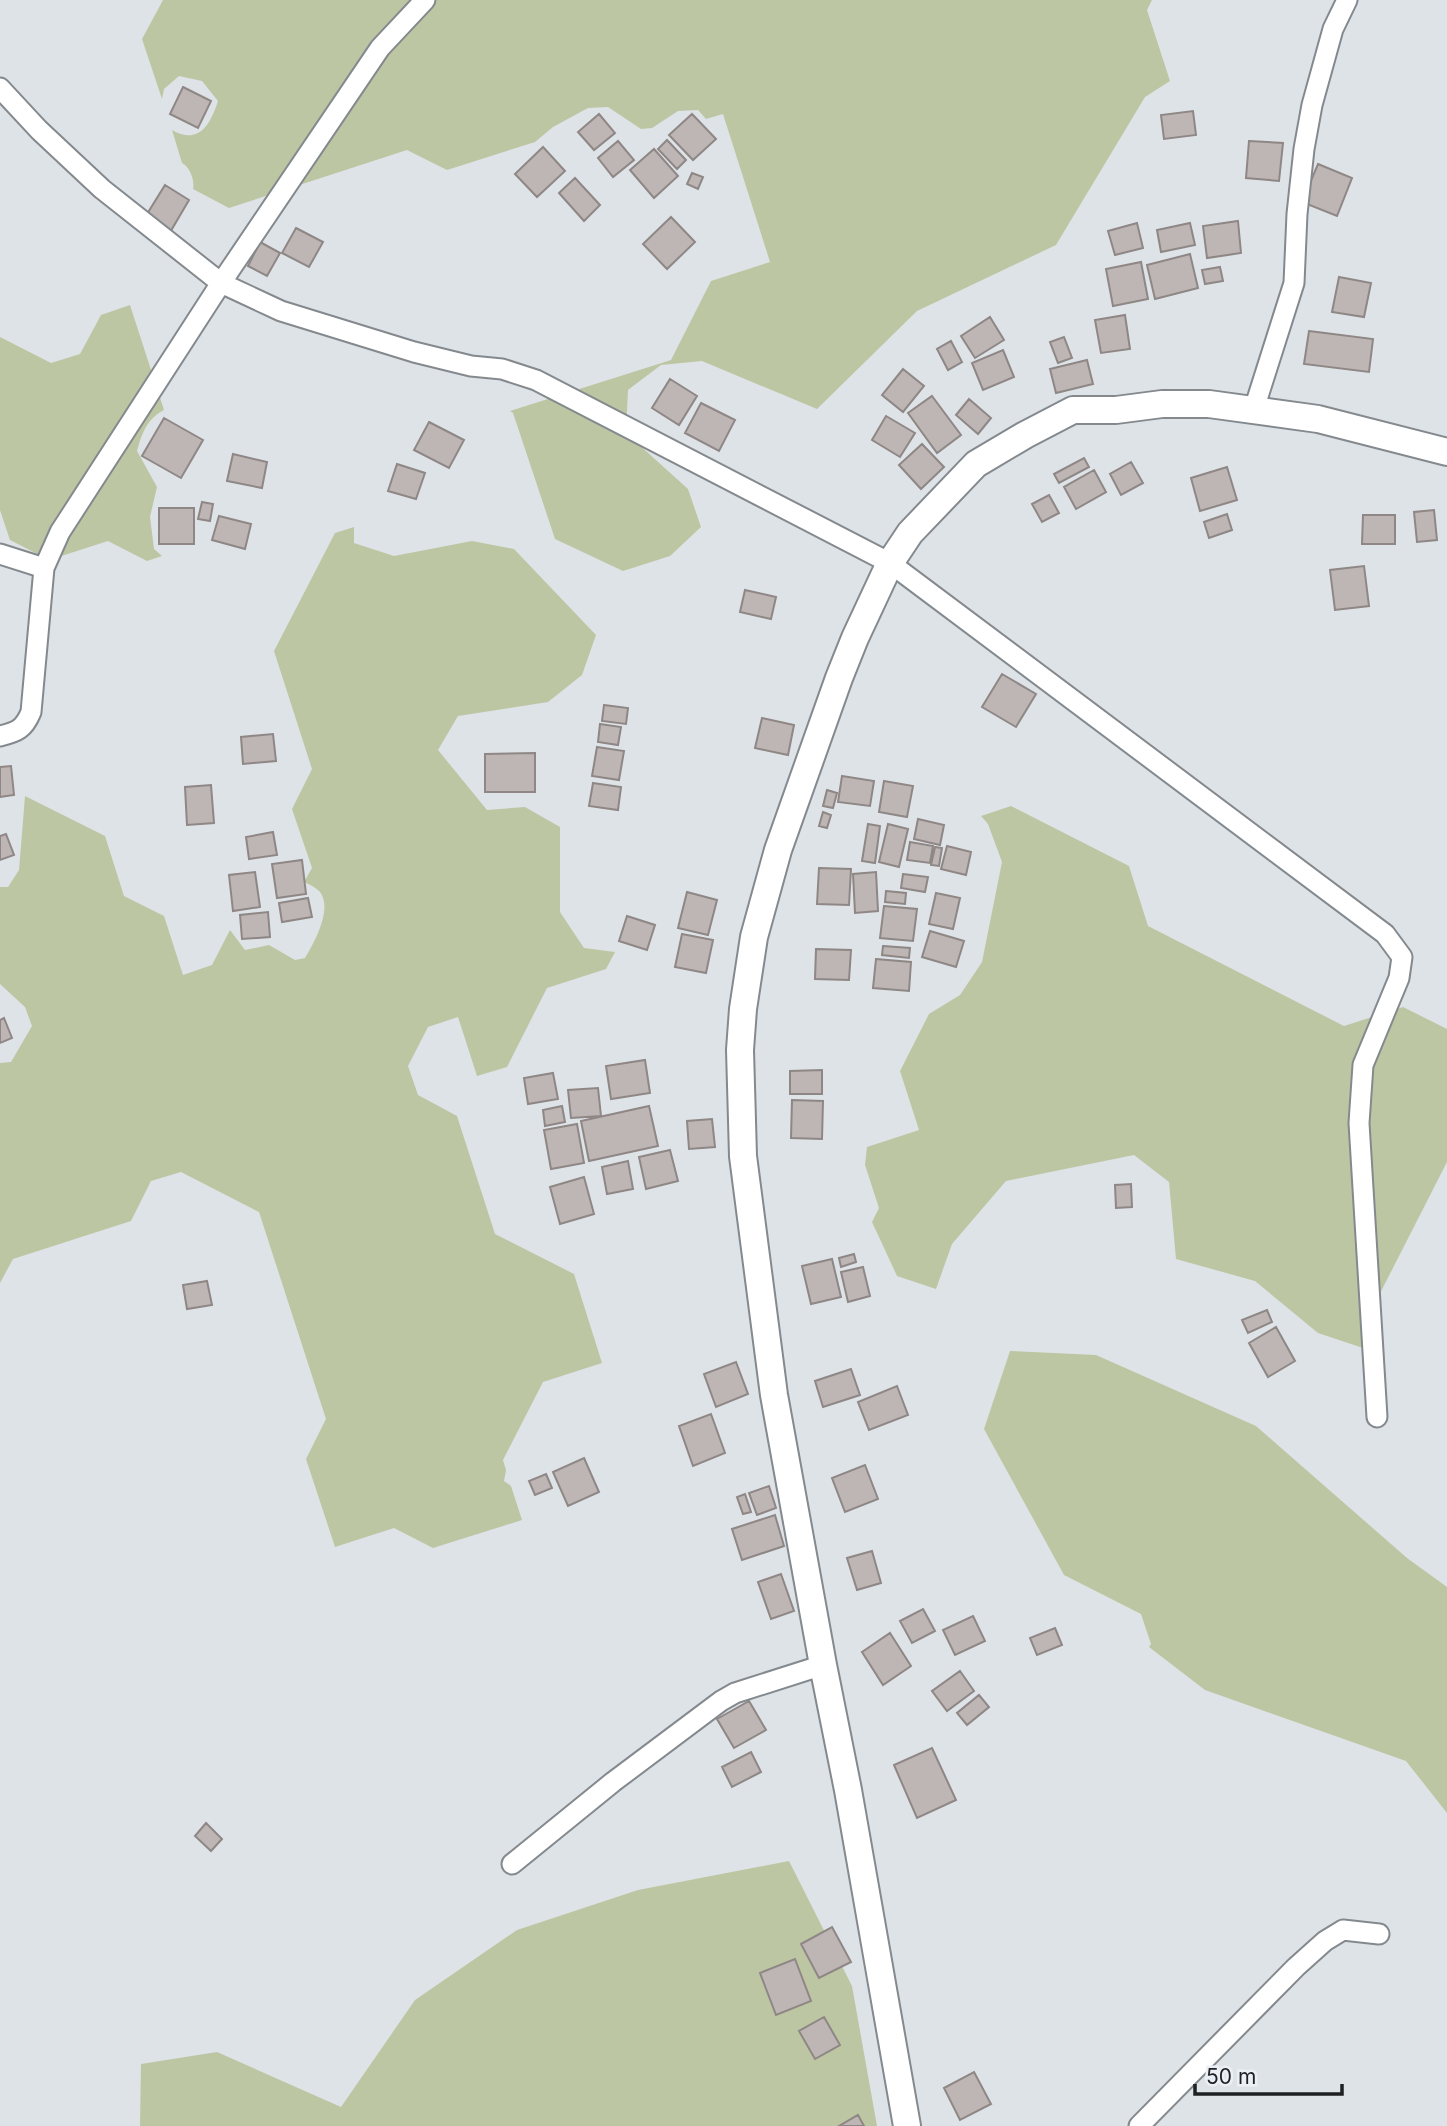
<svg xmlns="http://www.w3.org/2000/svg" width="1447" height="2126" viewBox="0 0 1447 2126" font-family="Inter,sans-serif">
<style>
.green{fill:#bdc6a2}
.building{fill:#beb6b4;stroke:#8e8785;stroke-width:2}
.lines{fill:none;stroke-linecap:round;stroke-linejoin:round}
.street-casing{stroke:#84898e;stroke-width:23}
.secondary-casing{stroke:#84898e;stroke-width:30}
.street{stroke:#fff;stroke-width:19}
.secondary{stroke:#fff;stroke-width:26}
</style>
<rect width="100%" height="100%" fill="#dee3e8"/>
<!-- green -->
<path class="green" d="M 163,0 L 1152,0 L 1147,10 L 1170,81 L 1145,97 L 1056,245 L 917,311 L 817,409 L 702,361 L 661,365 L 628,390 L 626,433 L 688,489 L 701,527 L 670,556 L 623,571 L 555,539 L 513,413 L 510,411 L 671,360 L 711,281 L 770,262 L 723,114 L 706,119 L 698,110 L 678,111 L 652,128 L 641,129 L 608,107 L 588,108 L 553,127 L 535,142 L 447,170 L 407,150 L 229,208 L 193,189 C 195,181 190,167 182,163 L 172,130 C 198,145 210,126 218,101 L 202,81 L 179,76 L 164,89 L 162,99 L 142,39 Z
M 130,305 L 164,410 C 147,419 142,433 137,451 L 157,487 L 150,517 L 154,549 L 162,556 L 147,561 L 108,541 L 49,560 L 10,540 L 0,510 L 0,337 L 51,363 L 80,354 L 101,315 Z
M 354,527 L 354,543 L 394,556 L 472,541 L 514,549 L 596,635 L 582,675 L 548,702 L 458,716 L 438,750 L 487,810 L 525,807 L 560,827 L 560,912 L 584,948 L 615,952 L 606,969 L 547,988 L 507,1067 L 477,1076 L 458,1017 L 428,1027 L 408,1066 L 418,1095 L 457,1116 L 495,1234 L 574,1274 L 602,1363 L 543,1382 L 503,1460 L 506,1470 L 504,1481 L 511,1486 L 522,1520 L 433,1548 L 394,1528 L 335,1547 L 306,1459 L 326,1419 L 259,1212 L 181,1172 L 151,1181 L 131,1221 L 13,1259 L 0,1283 L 0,1063 L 11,1062 L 32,1026 L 25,1007 L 0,984 L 0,887 L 8,887 L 19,870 L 25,796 L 105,836 L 124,896 L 164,916 L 183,975 L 212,965 L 230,930 L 245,950 L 269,945 L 295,960 L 305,958 C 314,943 334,907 319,891 C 315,887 309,884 304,882 L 312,868 L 292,809 L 312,769 L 274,651 L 335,533 Z
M 1011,806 L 1129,866 L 1148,926 L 1344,1026 L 1403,1007 L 1447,1029 L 1447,1162 L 1371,1311 L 1384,1355 L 1318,1333 L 1255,1281 L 1176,1259 L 1169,1182 L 1134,1155 L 1006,1181 L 952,1244 L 936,1289 L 897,1276 L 872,1222 L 879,1208 L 865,1165 L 867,1147 L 919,1130 L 900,1071 L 929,1014 L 960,995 L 982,962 L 1002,862 L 988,824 L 981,816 Z
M 1010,1351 L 1096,1355 L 1256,1426 L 1407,1558 L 1447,1587 L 1447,1813 L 1406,1761 L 1205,1690 L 1149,1647 L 1151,1644 L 1141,1614 L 1064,1575 L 984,1429 Z
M 789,1861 L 852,1986 L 877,2126 L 140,2126 L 141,2064 L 217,2052 L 341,2107 L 415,2000 L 517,1930 L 638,1890 Z"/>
<!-- building -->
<path class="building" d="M 183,87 L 211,101 L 198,128 L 170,114 Z
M 1193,111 L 1196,135 L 1164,139 L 1161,115 Z
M 599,114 L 615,133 L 594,150 L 578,132 Z
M 692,114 L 716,139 L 693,160 L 669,135 Z
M 667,140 L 686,160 L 677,169 L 658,149 Z
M 618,141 L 634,160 L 613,177 L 598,158 Z
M 1249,141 L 1283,143 L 1279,181 L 1246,178 Z
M 543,147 L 565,171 L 537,197 L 515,174 Z
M 654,149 L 678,176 L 654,198 L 630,170 Z
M 1318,164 L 1352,178 L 1337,216 L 1302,202 Z
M 692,173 L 703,177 L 698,189 L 687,184 Z
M 575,178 L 600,205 L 584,221 L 559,193 Z
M 165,185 L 189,200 L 169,234 L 144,219 Z
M 671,217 L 695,242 L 667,269 L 643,244 Z
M 1238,221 L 1241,253 L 1207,258 L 1203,226 Z
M 1137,223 L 1143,248 L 1115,255 L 1108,231 Z
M 1190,223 L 1195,245 L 1161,252 L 1157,230 Z
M 296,228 L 323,242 L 309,267 L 282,253 Z
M 260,242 L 280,253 L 267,276 L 248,266 Z
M 1190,254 L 1198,288 L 1155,299 L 1147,265 Z
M 1141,262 L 1148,299 L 1113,306 L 1106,269 Z
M 1220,267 L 1223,281 L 1205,284 L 1202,270 Z
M 1339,277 L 1371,283 L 1364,317 L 1332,312 Z
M 1125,315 L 1130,349 L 1101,353 L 1095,320 Z
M 990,317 L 1004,340 L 975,358 L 961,336 Z
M 1309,331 L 1373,339 L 1369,372 L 1304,364 Z
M 1064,337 L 1072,358 L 1058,363 L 1050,342 Z
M 951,341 L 962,362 L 948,370 L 937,349 Z
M 1003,350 L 1014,377 L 983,390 L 972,363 Z
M 1087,360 L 1093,384 L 1056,393 L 1050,369 Z
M 903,369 L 924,386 L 903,412 L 882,395 Z
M 670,379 L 697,396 L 679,425 L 652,408 Z
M 932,396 L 961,435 L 937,453 L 908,413 Z
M 969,399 L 991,418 L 978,434 L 956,415 Z
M 701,403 L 735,420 L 719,451 L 685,433 Z
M 886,416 L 915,433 L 900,457 L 872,440 Z
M 164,418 L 203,440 L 181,478 L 142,456 Z
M 429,422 L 464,440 L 449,468 L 414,450 Z
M 922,444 L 944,467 L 921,489 L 899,465 Z
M 233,454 L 267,462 L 262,488 L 227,481 Z
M 1084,458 L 1089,467 L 1059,483 L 1054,474 Z
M 1131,462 L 1143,483 L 1121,495 L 1110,474 Z
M 397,464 L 425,473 L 416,499 L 388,491 Z
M 1227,467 L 1237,500 L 1200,511 L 1191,478 Z
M 1094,470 L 1106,492 L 1076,509 L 1064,487 Z
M 1049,495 L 1059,513 L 1042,522 L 1032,504 Z
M 202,502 L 213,504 L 210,521 L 198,519 Z
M 159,508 L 194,508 L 194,544 L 159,544 Z
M 1434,510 L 1437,540 L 1417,542 L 1414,512 Z
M 1227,514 L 1232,530 L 1209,538 L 1204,522 Z
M 1363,515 L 1395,515 L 1395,544 L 1362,544 Z
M 219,516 L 251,524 L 245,549 L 212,540 Z
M 1364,566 L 1369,606 L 1335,610 L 1330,570 Z
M 745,590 L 776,597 L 771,619 L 740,612 Z
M 1002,674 L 1036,694 L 1016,727 L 982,707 Z
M 604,705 L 628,708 L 626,724 L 602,721 Z
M 762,718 L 794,725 L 788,755 L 755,748 Z
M 600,724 L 621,727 L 618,745 L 598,742 Z
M 273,734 L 276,761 L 243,764 L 241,737 Z
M 597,747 L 624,751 L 619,780 L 592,776 Z
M 535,753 L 535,792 L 485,792 L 485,754 Z
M 11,766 L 14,795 L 0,797 L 0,767 Z
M 842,776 L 874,781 L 870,806 L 838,802 Z
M 884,781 L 913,786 L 907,817 L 879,812 Z
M 593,783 L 621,787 L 618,810 L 589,806 Z
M 211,785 L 214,823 L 187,825 L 185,787 Z
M 827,790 L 837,793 L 833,808 L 823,806 Z
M 823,812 L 831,815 L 827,828 L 819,826 Z
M 918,819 L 944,825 L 940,845 L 914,839 Z
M 868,824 L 880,826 L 875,863 L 862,861 Z
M 888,824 L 908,829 L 899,867 L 879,862 Z
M 273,832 L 277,855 L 249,859 L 246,837 Z
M 6,834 L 14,855 L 0,860 L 0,836 Z
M 910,842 L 933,846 L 930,863 L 907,860 Z
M 947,846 L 971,852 L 966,875 L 941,869 Z
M 935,847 L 942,848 L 939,866 L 931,865 Z
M 302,860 L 306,894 L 277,898 L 272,864 Z
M 819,868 L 851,869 L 849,905 L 817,904 Z
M 255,872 L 260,907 L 233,911 L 229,875 Z
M 876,872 L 878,911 L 855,913 L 853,874 Z
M 903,874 L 928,877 L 925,892 L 901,888 Z
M 886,891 L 906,893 L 905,904 L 885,902 Z
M 687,892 L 717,900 L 708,935 L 678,928 Z
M 936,893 L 960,898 L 953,929 L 929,924 Z
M 308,898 L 312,917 L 282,922 L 279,903 Z
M 884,906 L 917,909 L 913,941 L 880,938 Z
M 268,912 L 270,937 L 242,939 L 240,915 Z
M 627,916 L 655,925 L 647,950 L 619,941 Z
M 930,931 L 964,941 L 956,967 L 922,957 Z
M 682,934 L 713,940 L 706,973 L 675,967 Z
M 883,946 L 910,948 L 909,958 L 882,955 Z
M 816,949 L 851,950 L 849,980 L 815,979 Z
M 876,959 L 911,962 L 909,991 L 873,988 Z
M 4,1018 L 12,1038 L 0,1043 L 0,1020 Z
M 645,1060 L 650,1093 L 611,1099 L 606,1066 Z
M 822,1070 L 822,1094 L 790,1094 L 790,1071 Z
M 553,1073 L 558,1099 L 528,1104 L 524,1078 Z
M 598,1088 L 601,1116 L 571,1118 L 568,1090 Z
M 792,1100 L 823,1101 L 822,1139 L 791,1138 Z
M 562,1106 L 565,1122 L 545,1126 L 543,1110 Z
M 649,1106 L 658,1146 L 589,1161 L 581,1121 Z
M 712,1119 L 715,1147 L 689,1149 L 687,1121 Z
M 577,1124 L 584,1163 L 551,1169 L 544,1130 Z
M 670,1150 L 678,1181 L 646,1189 L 639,1157 Z
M 628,1161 L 633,1189 L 607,1194 L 602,1167 Z
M 584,1177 L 594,1214 L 560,1224 L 550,1187 Z
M 1131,1184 L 1132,1207 L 1116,1208 L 1115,1185 Z
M 854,1254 L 856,1262 L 841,1267 L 839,1258 Z
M 832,1259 L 841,1297 L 811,1304 L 802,1266 Z
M 863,1267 L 870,1296 L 848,1302 L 841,1272 Z
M 207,1281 L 212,1305 L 187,1309 L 183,1285 Z
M 1267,1310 L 1272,1322 L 1248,1333 L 1242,1320 Z
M 1276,1327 L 1295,1361 L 1268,1377 L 1249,1343 Z
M 736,1362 L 748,1394 L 716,1407 L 704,1374 Z
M 851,1369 L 860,1395 L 823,1407 L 815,1381 Z
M 897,1386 L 908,1415 L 869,1430 L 858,1402 Z
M 711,1414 L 725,1453 L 693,1466 L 679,1426 Z
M 584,1458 L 599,1492 L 568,1506 L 553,1472 Z
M 865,1465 L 878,1499 L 845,1512 L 832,1478 Z
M 546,1474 L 552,1488 L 535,1495 L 529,1481 Z
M 769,1486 L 776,1508 L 757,1515 L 749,1493 Z
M 745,1494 L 751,1512 L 743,1514 L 737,1497 Z
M 775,1515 L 784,1546 L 742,1560 L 732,1529 Z
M 872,1551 L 881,1583 L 857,1590 L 847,1558 Z
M 781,1574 L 794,1611 L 771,1619 L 758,1582 Z
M 923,1609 L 935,1631 L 912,1643 L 900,1621 Z
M 973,1616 L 985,1641 L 955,1655 L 943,1630 Z
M 1055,1628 L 1062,1645 L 1037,1655 L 1030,1638 Z
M 890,1633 L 911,1666 L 883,1685 L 862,1652 Z
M 960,1671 L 974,1691 L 947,1711 L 932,1691 Z
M 979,1695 L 989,1707 L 967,1725 L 957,1713 Z
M 749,1701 L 766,1730 L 734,1748 L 717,1719 Z
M 932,1748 L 956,1800 L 917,1818 L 894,1765 Z
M 751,1752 L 761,1772 L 732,1787 L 722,1767 Z
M 206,1823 L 222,1839 L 211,1851 L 195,1836 Z
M 832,1927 L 851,1962 L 819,1978 L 801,1944 Z
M 795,1959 L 811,2001 L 776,2015 L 760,1973 Z
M 824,2017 L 840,2045 L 815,2059 L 799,2031 Z
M 974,2072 L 991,2104 L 960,2120 L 944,2088 Z
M 858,2115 L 864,2126 L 839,2126 Z"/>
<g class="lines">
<!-- street casing -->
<g class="street-casing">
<path id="street" d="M 0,88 L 39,130 L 102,189 L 221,283 L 281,311 L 414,352 L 471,366 L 502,369 L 536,380 L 890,563 L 1385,934 L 1402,957 L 1399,978 L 1363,1065 L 1359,1123 L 1377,1417
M 1254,409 L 1294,283 L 1297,214 L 1304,149 L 1312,105 L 1333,29 L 1347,0
M 0,554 L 44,568 L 60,532 L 221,283 L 380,48 L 425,0
M 0,736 C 17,732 24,729 31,712 L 44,568
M 512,1864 L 613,1782 L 721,1701 L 735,1693 L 823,1665
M 1139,2126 L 1296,1967 L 1325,1941 L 1343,1930 L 1379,1934"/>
</g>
<!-- secondary casing -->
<g class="secondary-casing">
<path id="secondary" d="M 907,2126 L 848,1790 L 823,1665 L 774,1395 L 743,1156 L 740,1050 L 743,1009 L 754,937 L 778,850 L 839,678 L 855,638 L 890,563 L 910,533 L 976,464 L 1025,435 L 1073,410 L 1116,410 L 1162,404 L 1209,404 L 1318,419 L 1447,452"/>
</g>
<!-- street -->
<use href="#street" class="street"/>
<!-- secondary -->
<use href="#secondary" class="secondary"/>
</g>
<!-- scale -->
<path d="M1195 2084v10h147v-10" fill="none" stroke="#1e2022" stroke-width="3.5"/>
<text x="1206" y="2084" font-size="21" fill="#1e2022" stroke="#ebf0f6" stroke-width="5" paint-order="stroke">50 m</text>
</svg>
